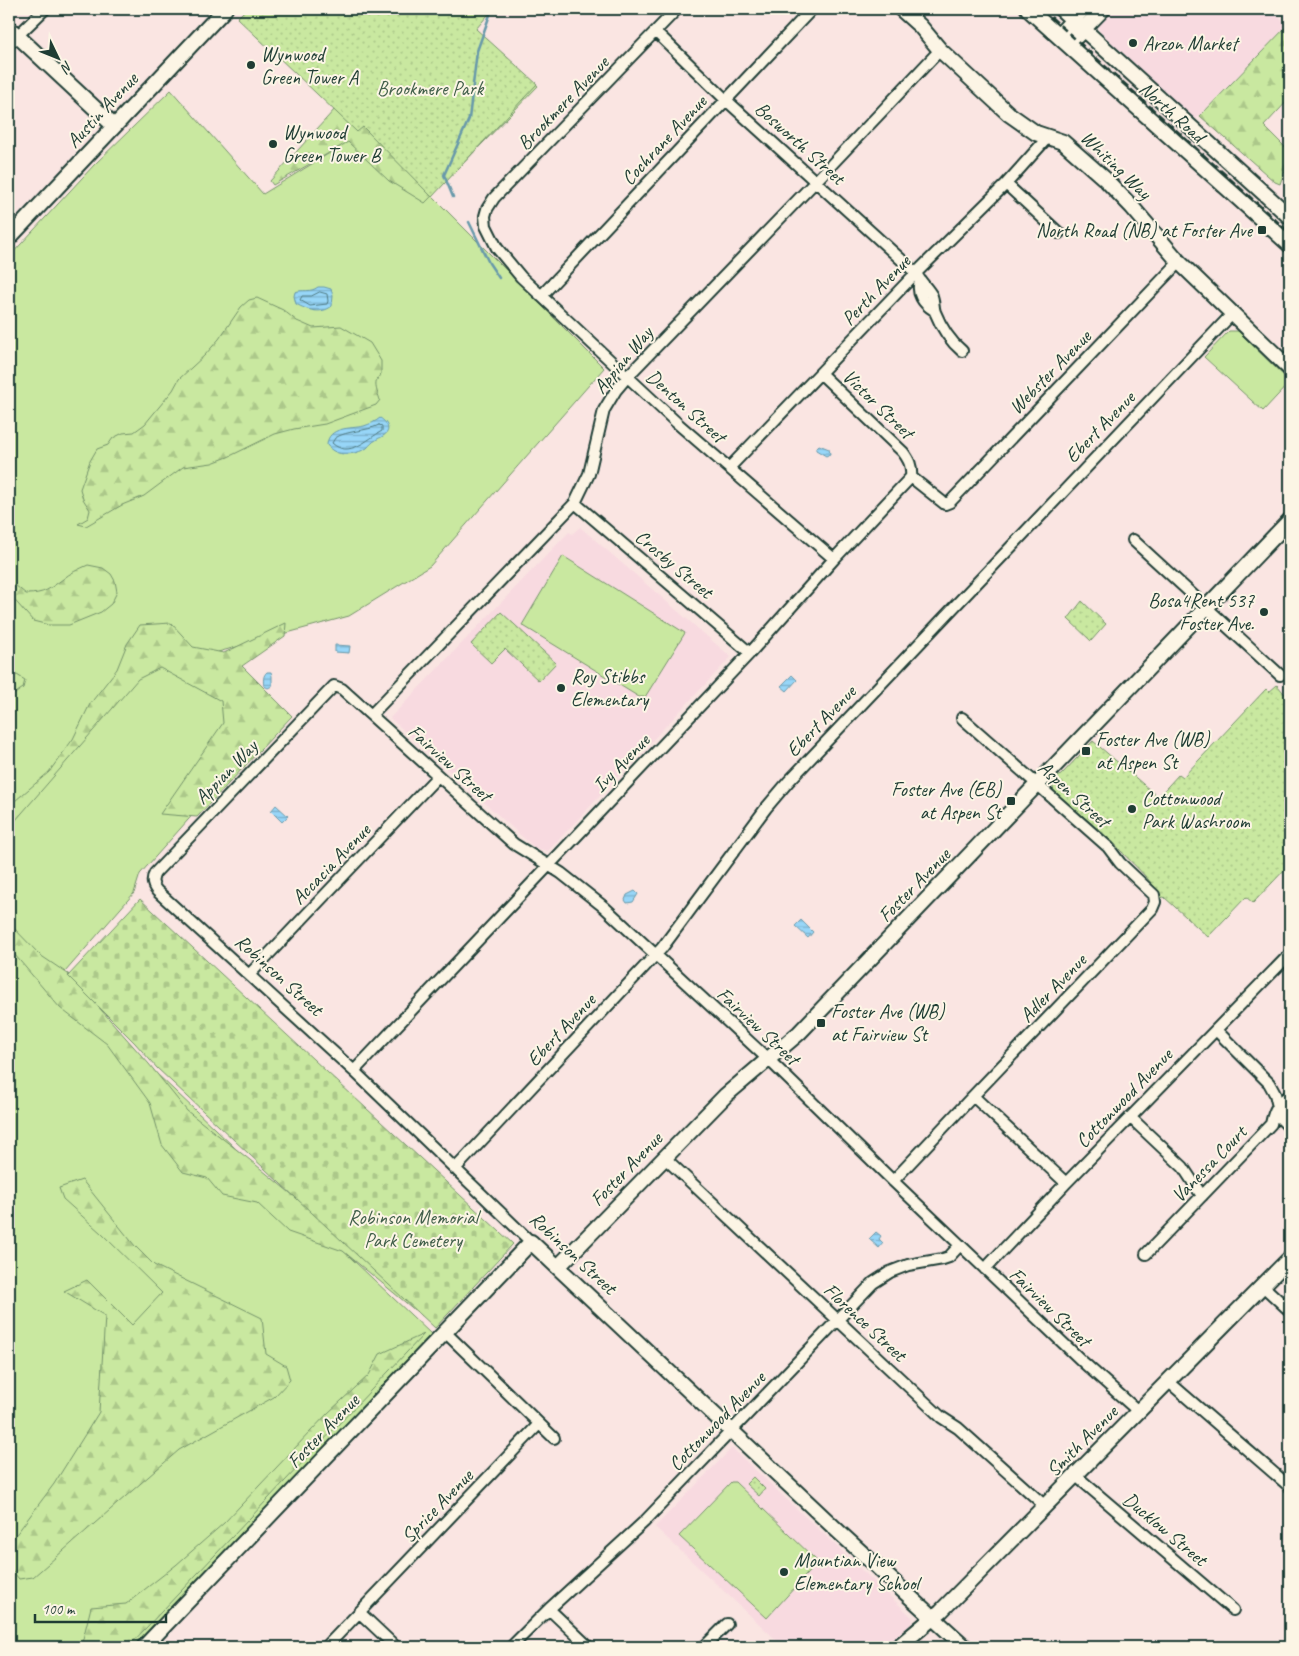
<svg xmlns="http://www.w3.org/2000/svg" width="1299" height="1656" viewBox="0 0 1299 1656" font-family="Caveat,sans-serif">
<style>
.built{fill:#f8dae0}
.green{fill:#c9e8a0;stroke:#74926a}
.forest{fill:url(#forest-firs);stroke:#74926a}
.cemetery{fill:url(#cemetery-stones);stroke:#74926a}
.park{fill:url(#park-dots);stroke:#74926a}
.water{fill:url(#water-rules);stroke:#6799aa}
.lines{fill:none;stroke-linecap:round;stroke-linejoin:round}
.shore{stroke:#4f7a82;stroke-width:1}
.stream{stroke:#6799aa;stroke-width:2.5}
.street-casing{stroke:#1f3d34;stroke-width:14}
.secondary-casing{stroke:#1f3d34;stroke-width:18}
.street{stroke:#fcf5e5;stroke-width:10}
.secondary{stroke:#fcf5e5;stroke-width:14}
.rail{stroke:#1f3d34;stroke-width:2.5;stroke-dasharray:8 4;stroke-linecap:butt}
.poi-dot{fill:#1f3d34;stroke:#fcf5e5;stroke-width:2}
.labels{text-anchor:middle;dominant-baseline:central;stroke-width:4;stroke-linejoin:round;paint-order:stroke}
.poi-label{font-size:20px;fill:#1f3d34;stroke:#fcf5e5;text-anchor:start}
.park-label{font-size:20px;fill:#415f4a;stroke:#fcf5e5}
.street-label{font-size:20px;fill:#1f3d34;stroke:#fcf5e5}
</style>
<defs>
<pattern id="forest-firs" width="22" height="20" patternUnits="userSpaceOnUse" patternTransform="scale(1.25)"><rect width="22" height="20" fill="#c9e8a0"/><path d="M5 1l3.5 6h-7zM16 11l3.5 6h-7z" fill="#acc88a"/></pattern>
<pattern id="cemetery-stones" width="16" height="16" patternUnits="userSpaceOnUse" patternTransform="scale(1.25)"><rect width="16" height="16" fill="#c9e8a0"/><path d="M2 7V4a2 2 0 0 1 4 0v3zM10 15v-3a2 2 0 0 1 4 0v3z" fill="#acc88a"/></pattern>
<pattern id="park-dots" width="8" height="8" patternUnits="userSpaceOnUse" patternTransform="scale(1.25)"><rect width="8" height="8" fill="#c9e8a0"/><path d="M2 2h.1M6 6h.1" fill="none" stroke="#acc88a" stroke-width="1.8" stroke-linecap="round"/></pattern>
<pattern id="water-rules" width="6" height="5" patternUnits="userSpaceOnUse" patternTransform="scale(1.25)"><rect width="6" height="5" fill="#97d6f8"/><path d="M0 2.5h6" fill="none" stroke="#7bafca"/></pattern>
</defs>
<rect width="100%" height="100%" fill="#fae5e2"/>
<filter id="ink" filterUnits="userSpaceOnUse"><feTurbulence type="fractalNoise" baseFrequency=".02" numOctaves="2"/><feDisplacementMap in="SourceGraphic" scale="10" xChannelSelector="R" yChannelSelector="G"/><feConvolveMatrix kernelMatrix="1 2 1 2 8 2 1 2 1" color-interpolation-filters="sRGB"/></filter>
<g filter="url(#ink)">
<!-- built -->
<path class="built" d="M 1111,9 L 1270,9 L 1288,25 L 1195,120 L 1100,32 L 1098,24 Z
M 580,527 L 731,657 L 548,851 L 535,848 L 390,718 L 569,532 L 572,534 Z
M 732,1448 L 913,1618 L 911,1624 L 881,1647 L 784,1647 L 655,1527 Z"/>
<!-- green -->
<path class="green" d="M 171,90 L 263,194 L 341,146 L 363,127 L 604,368 L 430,566 L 349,616 L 218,652 L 268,730 L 140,874 L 134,893 L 58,980 L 431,1334 L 134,1647 L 9,1647 L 9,257 L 94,165 Z
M 1229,331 L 1238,331 L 1290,382 L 1263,411 L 1204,357 Z
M 563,556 L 685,633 L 645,697 L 639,697 L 522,625 Z
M 731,1482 L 735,1482 L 816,1560 L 816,1564 L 767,1618 L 679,1536 Z"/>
<!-- forest -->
<path class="forest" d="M 1288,25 L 1290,27 L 1290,98 L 1264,126 L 1290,152 L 1290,167 L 1284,173 L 1280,184 L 1275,182 L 1200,116 Z
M 480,35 L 538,86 L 425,203 L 389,181 L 348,142 L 273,185 L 270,181 L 335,109 Z
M 257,298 L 283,310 L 297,321 L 313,328 L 341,326 L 353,333 L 370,343 L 381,361 L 381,374 C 372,383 377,390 380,400 L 376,405 L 325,424 L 294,429 L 275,434 L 228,457 L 212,463 L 183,467 L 144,496 L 122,505 L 86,526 L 78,524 L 88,518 L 90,510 L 83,499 L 80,489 L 90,461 L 97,449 L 108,445 L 113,438 L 123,433 L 134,432 L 145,424 L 173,390 L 179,379 L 205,355 L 219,339 L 241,307 L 249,300 Z
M 88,565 L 103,568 L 111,574 L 115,581 L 117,592 L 111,604 L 101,612 L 69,625 L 49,625 L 33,621 L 10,595 L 9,588 L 15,585 L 26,594 C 45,594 49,589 63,579 C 70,573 79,569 88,565 Z
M 171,623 L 193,647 L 224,653 L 286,623 L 285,636 L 242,666 L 292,716 L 197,817 L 160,814 L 223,723 L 221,701 L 160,668 L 138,679 L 9,828 L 9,806 L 49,772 L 73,739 L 90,704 L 117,669 L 127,644 L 140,625 Z
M 17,675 L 25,680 L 23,688 L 9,698 L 9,677 Z
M 9,923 L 40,955 L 71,976 L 149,1064 L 187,1111 L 250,1160 L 424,1303 L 422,1316 L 343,1251 L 288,1232 L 257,1203 L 222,1196 L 207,1178 L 183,1172 L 162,1145 L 150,1103 L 107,1044 L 60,1008 L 9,948 Z
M 82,1180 L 135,1246 L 154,1265 L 262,1318 L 266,1354 L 286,1366 L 290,1380 L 274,1397 L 179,1450 L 33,1577 L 19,1579 L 9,1567 L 9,1544 L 54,1484 L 99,1412 L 105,1316 L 64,1291 L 87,1280 L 132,1325 L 162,1293 L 101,1233 L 63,1199 L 59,1188 Z
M 424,1334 L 128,1647 L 81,1647 L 91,1607 L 126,1604 L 176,1565 L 224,1523 L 328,1413 L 369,1375 L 380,1354 Z"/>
<!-- cemetery -->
<path class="cemetery" d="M 140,899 L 513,1244 L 435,1328 L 157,1068 L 135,1043 L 68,976 Z"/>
<!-- park -->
<path class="park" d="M 246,9 L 493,9 L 476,29 L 537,84 L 432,197 L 363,127 L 357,132 L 237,18 Z
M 1082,601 L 1106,624 L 1091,641 L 1068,619 Z
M 501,612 L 556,663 L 539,681 L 505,649 L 491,663 L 471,644 Z
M 1277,685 L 1290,700 L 1290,864 L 1253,903 L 1246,897 L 1208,937 L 1164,897 L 1160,898 C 1154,880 1127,860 1115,844 L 1054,791 L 1052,784 L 1053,778 L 1061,775 L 1093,741 L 1158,797 L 1179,774 L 1183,777 L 1266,689 L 1269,692 Z
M 753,1477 L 765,1489 L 759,1496 L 746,1484 Z"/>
<!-- water -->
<path class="water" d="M 318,287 L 324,287 L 331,289 L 333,296 L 332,306 C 321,315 307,310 296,304 L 294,296 L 295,292 C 303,289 310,293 318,287 Z
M 380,418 C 387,422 392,431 383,436 C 379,439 380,437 376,440 C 372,442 370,445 367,448 C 355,455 336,458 327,445 C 328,426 351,429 364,426 C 370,424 375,422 380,418 Z
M 819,445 L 829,449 L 830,454 L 826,456 L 816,450 L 816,448 Z
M 335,645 L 350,646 L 349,653 L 335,652 Z
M 267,672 L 271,672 L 272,676 L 272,686 L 268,688 L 264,686 C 263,681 263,675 267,672 Z
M 792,675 L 797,680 L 787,691 L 781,686 Z
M 276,805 L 288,816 L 282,822 L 271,811 Z
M 635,891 L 638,894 L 633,902 L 627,903 L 625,900 L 627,895 Z
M 801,920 L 813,932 L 808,938 L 795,926 Z
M 876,1232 L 881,1236 L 879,1239 L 883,1243 L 879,1248 L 869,1239 Z"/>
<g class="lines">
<!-- shore -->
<path class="shore" d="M 320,292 L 327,294 L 328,301 L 327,304 L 310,306 L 300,300 L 302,296 L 311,296 Z
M 379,425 L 382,426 L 382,431 C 367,439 349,459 332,443 L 335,438 C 348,430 365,432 379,425 Z"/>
<!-- stream -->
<path class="stream" d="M 453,197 L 444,175 L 469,119 L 477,51 L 492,9
M 469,222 L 489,263 L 499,278"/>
<!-- street casing -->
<g class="street-casing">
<path id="street" d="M 677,9 L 494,198 L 487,209 L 485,216 L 486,226 L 497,248 L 521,277 L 677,423 L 834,559
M 656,32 L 726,100 L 916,273 C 920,282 927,287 932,296 C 934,301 933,307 935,312 C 941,327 950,341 962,351
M 9,44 L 45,9
M 1006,184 L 1059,233
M 920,281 C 916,293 923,304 934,310
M 541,296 L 812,9
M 820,373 L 903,452 C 909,460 912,466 911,477 L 945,504 L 950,502 L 1179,262
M 729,468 L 916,273 L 1006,184 L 1049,136
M 575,503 L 750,653
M 1133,540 L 1280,675
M 371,715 L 575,503 L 589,474 L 604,410 L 616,390 L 627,377 L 816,181 L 940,50
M 962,718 L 1108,847 L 1120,863 L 1154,895 L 1155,902 L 1152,909 L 973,1096 L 1066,1183
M 249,975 L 438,776
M 1216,1030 L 1269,1083 L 1275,1094 L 1281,1119 L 1290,1128
M 354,1071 L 750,653 L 834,559 L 911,477
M 1130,1117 L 1183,1167 L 1202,1196
M 665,1158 L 941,1417 L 958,1428 L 1045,1506
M 455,1169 L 662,948 L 766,808 L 788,782 L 1233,313
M 893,1181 L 973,1096
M 531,1242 L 354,1071 L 157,891 C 152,885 151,880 155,873 L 334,686 L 342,689 L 514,844 L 561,873 L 604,907 L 769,1060 L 893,1181 L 1084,1363 L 1139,1412
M 1146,1254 L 1271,1124 C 1274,1109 1278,1103 1290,1095
M 985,1269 L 1066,1183 L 1290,954
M 1263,1286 L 1290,1311
M 445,1332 L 554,1438
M 1169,1382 L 1290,1487
M 1075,1475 L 1233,1610
M 549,1609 L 589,1647
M 359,1612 L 396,1647
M 326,1647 L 539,1424
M 511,1647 L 549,1609 L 645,1521 L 873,1283 L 890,1272 L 908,1265 L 943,1259 L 949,1257 L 960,1245
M 704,1647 L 727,1624"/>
</g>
<!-- secondary casing -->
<g class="secondary-casing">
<path id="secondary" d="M 901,9 L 920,26 L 940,50 L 1009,114 L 1036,133 L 1063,142 L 1105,179 L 1132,207 L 1179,262 L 1290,369
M 1028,9 L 1290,245
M 1061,9 L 1290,217
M 9,28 L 114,126
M 1058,36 L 1083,9
M 1068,45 L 1103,9
M 9,238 L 225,9
M 558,1267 L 726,1095 L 799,1033 L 1290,520
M 144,1647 L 531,1242 L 840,1533 L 965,1647
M 898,1647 L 941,1611 L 1290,1258"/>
</g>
<!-- street -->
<use href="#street" class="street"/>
<!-- secondary -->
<use href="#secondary" class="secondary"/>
<!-- rail -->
<path class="rail" d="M 1042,9 L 1290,233"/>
</g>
</g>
<!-- markers -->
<g class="poi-dot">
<circle cx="1133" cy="43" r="5"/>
<circle cx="251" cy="65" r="5"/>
<circle cx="273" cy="144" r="5"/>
<rect x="1257" y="225" width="10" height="10" rx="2.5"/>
<circle cx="1264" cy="612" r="5"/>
<circle cx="561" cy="688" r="5"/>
<rect x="1081" y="746" width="10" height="10" rx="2.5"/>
<rect x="1006" y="796" width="10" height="10" rx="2.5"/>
<circle cx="1132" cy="809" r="5"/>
<rect x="816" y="1018" width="10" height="10" rx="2.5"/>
<circle cx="784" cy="1572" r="5"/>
</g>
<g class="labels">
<!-- poi labels -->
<g class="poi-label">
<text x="1143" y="43">Arzon Market</text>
<text x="261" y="54">Wynwood<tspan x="261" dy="23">Green Tower A</tspan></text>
<text x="283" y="132">Wynwood<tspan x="283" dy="23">Green Tower B</tspan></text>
<text x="1252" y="230" text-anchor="end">North Road (NB) at Foster Ave</text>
<text x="1254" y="600" text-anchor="end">Bosa4Rent 537<tspan x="1254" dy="23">Foster Ave.</tspan></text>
<text x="571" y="676">Roy Stibbs<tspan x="571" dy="23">Elementary</tspan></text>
<text x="1096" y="739">Foster Ave (WB)<tspan x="1096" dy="23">at Aspen St</tspan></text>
<text x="1001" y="789" text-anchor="end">Foster Ave (EB)<tspan x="1001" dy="23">at Aspen St</tspan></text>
<text x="1142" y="798">Cottonwood<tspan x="1142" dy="23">Park Washroom</tspan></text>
<text x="831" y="1011">Foster Ave (WB)<tspan x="831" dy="23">at Fairview St</tspan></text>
<text x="794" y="1560">Mountian View<tspan x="794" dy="23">Elementary School</tspan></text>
</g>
<!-- park labels -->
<g class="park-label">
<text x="430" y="88">Brookmere Park</text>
<text x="413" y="1217">Robinson Memorial<tspan x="413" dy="23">Park Cemetery</tspan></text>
</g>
<!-- street labels -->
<g class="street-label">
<text transform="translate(563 103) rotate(-46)">Brookmere Avenue</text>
<text transform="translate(102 110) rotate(-47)">Austin Avenue</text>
<text transform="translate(1172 112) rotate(42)">North Road</text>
<text transform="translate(664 140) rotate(-47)">Cochrane Avenue</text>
<text transform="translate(800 143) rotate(42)">Bosworth Street</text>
<text transform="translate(1116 165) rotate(44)">Whiting Way</text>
<text transform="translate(876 290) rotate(-46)">Perth Avenue</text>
<text transform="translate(623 360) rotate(-50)">Appian Way</text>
<text transform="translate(1050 372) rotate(-46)">Webster Avenue</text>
<text transform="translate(878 404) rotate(44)">Victor Street</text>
<text transform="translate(686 406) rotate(42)">Denton Street</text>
<text transform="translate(1100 427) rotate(-46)">Ebert Avenue</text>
<text transform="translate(674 564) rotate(40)">Crosby Street</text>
<text transform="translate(821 721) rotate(-46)">Ebert Avenue</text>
<text transform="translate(450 763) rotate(42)">Fairview Street</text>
<text transform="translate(621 763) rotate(-46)">Ivy Avenue</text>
<text transform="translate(226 772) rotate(-46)">Appian Way</text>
<text transform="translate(1074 794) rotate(42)">Aspen Street</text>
<text transform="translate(331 864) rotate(-46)">Accacia Avenue</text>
<text transform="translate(914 885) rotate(-46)">Foster Avenue</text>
<text transform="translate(279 975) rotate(42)">Robinson Street</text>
<text transform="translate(1053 988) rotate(-46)">Adler Avenue</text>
<text transform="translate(758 1026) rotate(43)">Fairview Street</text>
<text transform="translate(561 1030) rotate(-47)">Ebert Avenue</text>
<text transform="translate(1124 1098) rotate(-46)">Cottonwood Avenue</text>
<text transform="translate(1209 1164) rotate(-46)">Vanessa Court</text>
<text transform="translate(626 1169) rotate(-46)">Foster Avenue</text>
<text transform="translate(573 1253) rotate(43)">Robinson Street</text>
<text transform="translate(1050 1307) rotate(44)">Fairview Street</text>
<text transform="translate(865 1322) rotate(43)">Florence Street</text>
<text transform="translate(717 1421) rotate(-46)">Cottonwood Avenue</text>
<text transform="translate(323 1431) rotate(-46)">Foster Avenue</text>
<text transform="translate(1082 1441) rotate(-45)">Smith Avenue</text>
<text transform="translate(437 1506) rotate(-46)">Sprice Avenue</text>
<text transform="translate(1165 1529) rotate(40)">Ducklow Street</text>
</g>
</g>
<!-- margin -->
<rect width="1299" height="1656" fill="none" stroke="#fcf5e5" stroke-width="30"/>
<rect x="15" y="15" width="1269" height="1626" fill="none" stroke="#1f3d34" stroke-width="2" filter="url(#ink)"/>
<!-- north arrow -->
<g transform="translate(58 58) rotate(133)" stroke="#fcf5e5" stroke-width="4" paint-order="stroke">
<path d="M0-4L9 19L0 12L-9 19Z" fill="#1f3d34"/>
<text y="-8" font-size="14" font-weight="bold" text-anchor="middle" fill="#1f3d34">N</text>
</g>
<!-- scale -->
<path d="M35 1614v8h131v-8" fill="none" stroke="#1f3d34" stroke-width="2.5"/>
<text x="42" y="1614" font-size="15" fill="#1f3d34" stroke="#fcf5e5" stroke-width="4" paint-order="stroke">100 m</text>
</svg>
